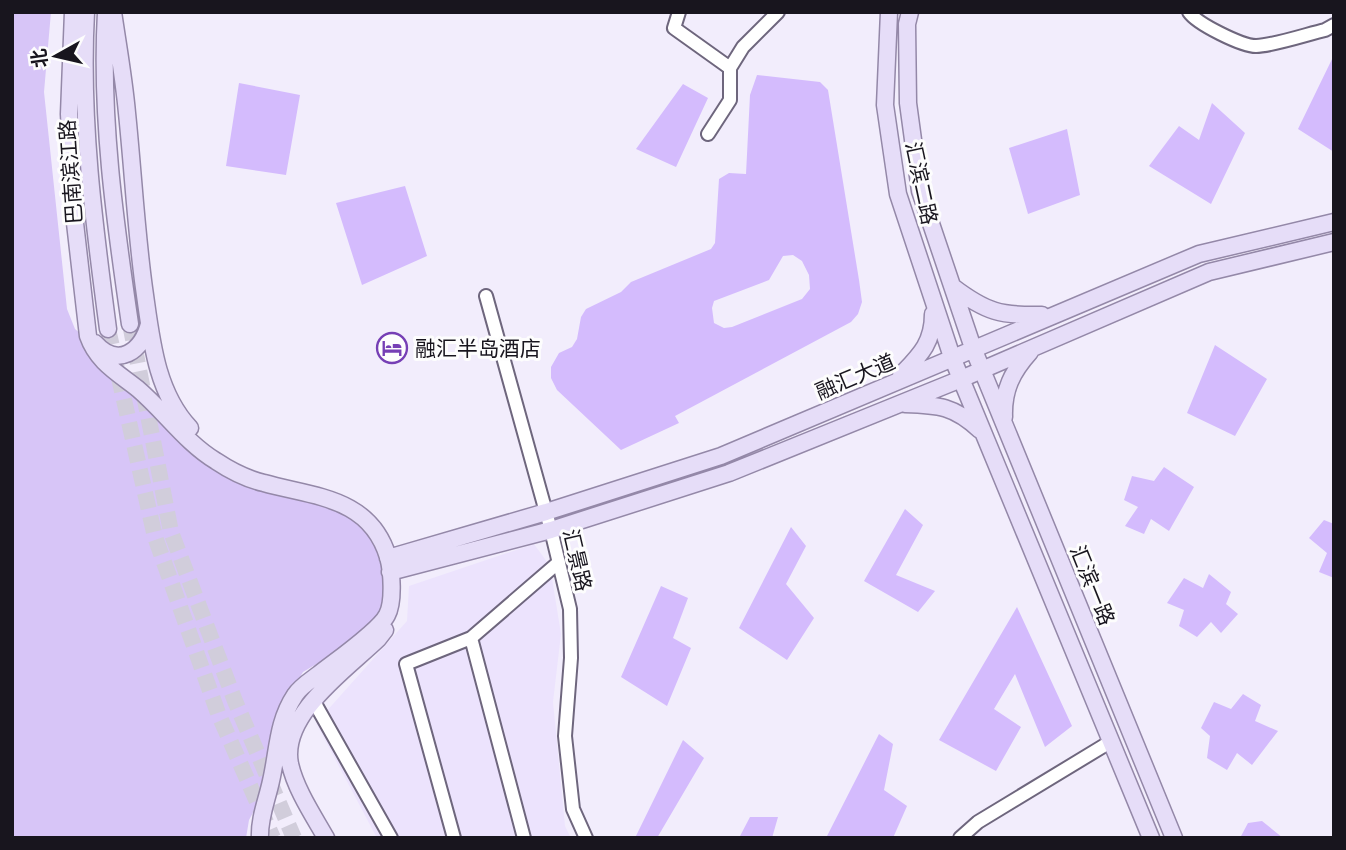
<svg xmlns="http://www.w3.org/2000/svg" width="1346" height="850" viewBox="0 0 1346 850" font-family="'IBM Plex Serif','Noto Sans SC',serif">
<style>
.built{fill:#ece3fd}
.green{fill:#d7c5f7}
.building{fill:#d4bbfd;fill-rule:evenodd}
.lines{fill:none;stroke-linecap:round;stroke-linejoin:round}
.major-tunnel{stroke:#d1cddb;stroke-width:16;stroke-dasharray:16 8;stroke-linecap:butt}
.minor-casing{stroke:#6e667d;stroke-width:16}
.major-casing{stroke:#9488a8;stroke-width:19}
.minor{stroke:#fff;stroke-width:12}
.major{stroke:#e6ddf8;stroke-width:16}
.labels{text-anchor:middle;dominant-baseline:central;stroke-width:6;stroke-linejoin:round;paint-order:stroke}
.street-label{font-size:21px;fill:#18151e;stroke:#fdfdfd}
.poi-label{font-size:21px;fill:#18151e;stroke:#fdfdfd;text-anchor:start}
</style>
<rect width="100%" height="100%" fill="#f2edfc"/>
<!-- built -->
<path class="built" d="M 534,544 L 550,566 L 561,634 L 553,702 L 565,826 L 571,838 L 377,838 L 316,723 L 407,621 L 409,586 Z"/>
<!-- green -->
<path class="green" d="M 12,12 L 51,12 L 44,92 L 67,309 L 75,329 L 157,399 L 184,441 L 218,472 L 265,491 L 323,502 L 349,516 L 376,539 L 387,584 L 378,620 L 355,641 L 303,672 L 289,695 L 265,790 L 249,820 L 246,838 L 12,838 Z"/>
<!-- building -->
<path class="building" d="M 1334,55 L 1334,152 L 1298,129 Z
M 757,75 L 820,82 L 828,90 L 859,280 L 862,302 L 858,314 L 851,322 L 675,416 L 679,423 L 621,450 L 557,390 L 551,378 L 551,367 L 559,353 L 572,347 L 577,339 L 581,317 L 586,309 L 621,292 L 631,282 L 711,249 L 715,243 L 719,179 L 729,173 L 746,174 L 750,95 ZM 793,255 L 802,261 L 809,275 L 810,289 L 802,299 L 732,327 L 724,328 L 714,323 L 712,308 L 714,301 L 769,280 L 783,256 Z
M 239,83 L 300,95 L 286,175 L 226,166 Z
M 683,84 L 708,98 L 676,167 L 636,149 Z
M 1212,103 L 1245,133 L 1211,204 L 1149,166 L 1179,126 L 1199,140 Z
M 1067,129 L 1080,195 L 1028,214 L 1009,148 Z
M 405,186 L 427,256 L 362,285 L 336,203 Z
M 1215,345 L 1267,379 L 1235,436 L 1187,413 Z
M 1164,467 L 1194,487 L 1169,531 L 1151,519 L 1144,534 L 1125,526 L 1138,507 L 1124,500 L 1132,476 L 1154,481 Z
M 905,509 L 923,525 L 896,575 L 935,591 L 918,612 L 864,581 Z
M 1324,520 L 1334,524 L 1334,578 L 1319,572 L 1327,553 L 1309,538 Z
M 791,527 L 806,546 L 786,584 L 814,618 L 787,660 L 739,628 Z
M 1209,574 L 1231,592 L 1226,604 L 1238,614 L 1221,633 L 1211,622 L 1197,637 L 1179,626 L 1184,610 L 1167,603 L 1184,578 L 1203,588 Z
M 661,586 L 688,598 L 673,638 L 691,648 L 667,706 L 621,677 Z
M 1017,607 L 1072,726 L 1045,747 L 1015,674 L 994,709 L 1021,727 L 996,771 L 939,740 Z
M 1243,694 L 1261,705 L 1255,721 L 1278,731 L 1252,765 L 1237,753 L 1227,770 L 1207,758 L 1210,736 L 1201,728 L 1214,702 L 1231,709 Z
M 879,734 L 893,744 L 884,790 L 907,806 L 893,838 L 826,838 Z
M 683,740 L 704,758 L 657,838 L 635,838 Z
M 750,817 L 778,817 L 772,838 L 739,838 Z
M 1262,821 L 1283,838 L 1240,838 L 1248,823 Z"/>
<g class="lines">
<!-- major-tunnel -->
<path class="major-tunnel" d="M 130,324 L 171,532 L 235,701 L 294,838
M 108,329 L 155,537 L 218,713 L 273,838"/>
<!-- minor casing -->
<g class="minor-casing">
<path id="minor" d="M 679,12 L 674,28 L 730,68
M 1189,12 C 1197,24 1242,46 1256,46 C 1272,46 1308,34 1325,30 L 1334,25
M 708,134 L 730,100 L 730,68 L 743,47 L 778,12
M 486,296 L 551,530 L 570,609 L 571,658 L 565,736 L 573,809 L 586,838
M 471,638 L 559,562
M 313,700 L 391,838
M 454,838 L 406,664 L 471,638 L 524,838
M 960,838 L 978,822 L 1110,742"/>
</g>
<!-- major casing -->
<g class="major-casing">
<path id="major" d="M 73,12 L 69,114 L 75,223 L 88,336 C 97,362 118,373 138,389 C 165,412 186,443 216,461 C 231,471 247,479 264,483 C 314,497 370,497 388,557 C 392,571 394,602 387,615 C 379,631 334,662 319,674 C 311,680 300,687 295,695 C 277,722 278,751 271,781 C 267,800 259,818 260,838
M 86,12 C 80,118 94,224 108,329
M 106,12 C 100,116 115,222 130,324
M 113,12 C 118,46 124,79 127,113 C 133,171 136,230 144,288 C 151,336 155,391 190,428
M 889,12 L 885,105 L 898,194 L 952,357 L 1151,838
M 910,12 L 907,24 L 908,103 L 920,191 L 973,348 L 1174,838
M 953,287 C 986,312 1001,316 1042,315
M 95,343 C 118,369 142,351 149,324
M 901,375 C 920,355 933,343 933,314
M 905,404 C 939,405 954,406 980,430
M 1004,417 C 1003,390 1012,372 1030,352
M 388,558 L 546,512 L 721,456 L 1199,254 L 1334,222
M 390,572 L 551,530 L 729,473 L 961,379 L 1209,272 L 1334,242
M 326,838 C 313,815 296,790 290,764 C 280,715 347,669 378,639 L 385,630"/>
</g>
<!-- minor -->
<use href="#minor" class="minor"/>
<!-- major -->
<use href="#major" class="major"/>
</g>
<!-- icons -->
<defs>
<g id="hotel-ring" transform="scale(1.575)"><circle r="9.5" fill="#fdfdfd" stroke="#763fb5" stroke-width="1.5"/><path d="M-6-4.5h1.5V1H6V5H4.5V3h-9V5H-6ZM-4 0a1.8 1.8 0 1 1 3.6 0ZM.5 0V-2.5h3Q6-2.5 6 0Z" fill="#763fb5"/></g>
</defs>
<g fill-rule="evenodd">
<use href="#hotel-ring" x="392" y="348"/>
</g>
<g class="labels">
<!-- street labels -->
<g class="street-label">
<text transform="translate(70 172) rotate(-94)">巴南滨江路</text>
<text transform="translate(922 183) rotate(78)">汇滨二路</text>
<text transform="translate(855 376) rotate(-23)">融汇大道</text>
<text transform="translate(578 560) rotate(77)">汇景路</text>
<text transform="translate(1093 585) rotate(68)">汇滨一路</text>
</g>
<!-- poi labels -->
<g class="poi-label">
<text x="415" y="348">融汇半岛酒店</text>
</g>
</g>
<!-- border -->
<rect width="1346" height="850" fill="none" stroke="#18151e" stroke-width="28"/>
<!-- north arrow -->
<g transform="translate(56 56) rotate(262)" stroke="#fdfdfd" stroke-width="5" paint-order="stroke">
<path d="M0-5L12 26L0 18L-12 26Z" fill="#18151e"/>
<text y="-10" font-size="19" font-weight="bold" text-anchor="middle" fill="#18151e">北</text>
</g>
</svg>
